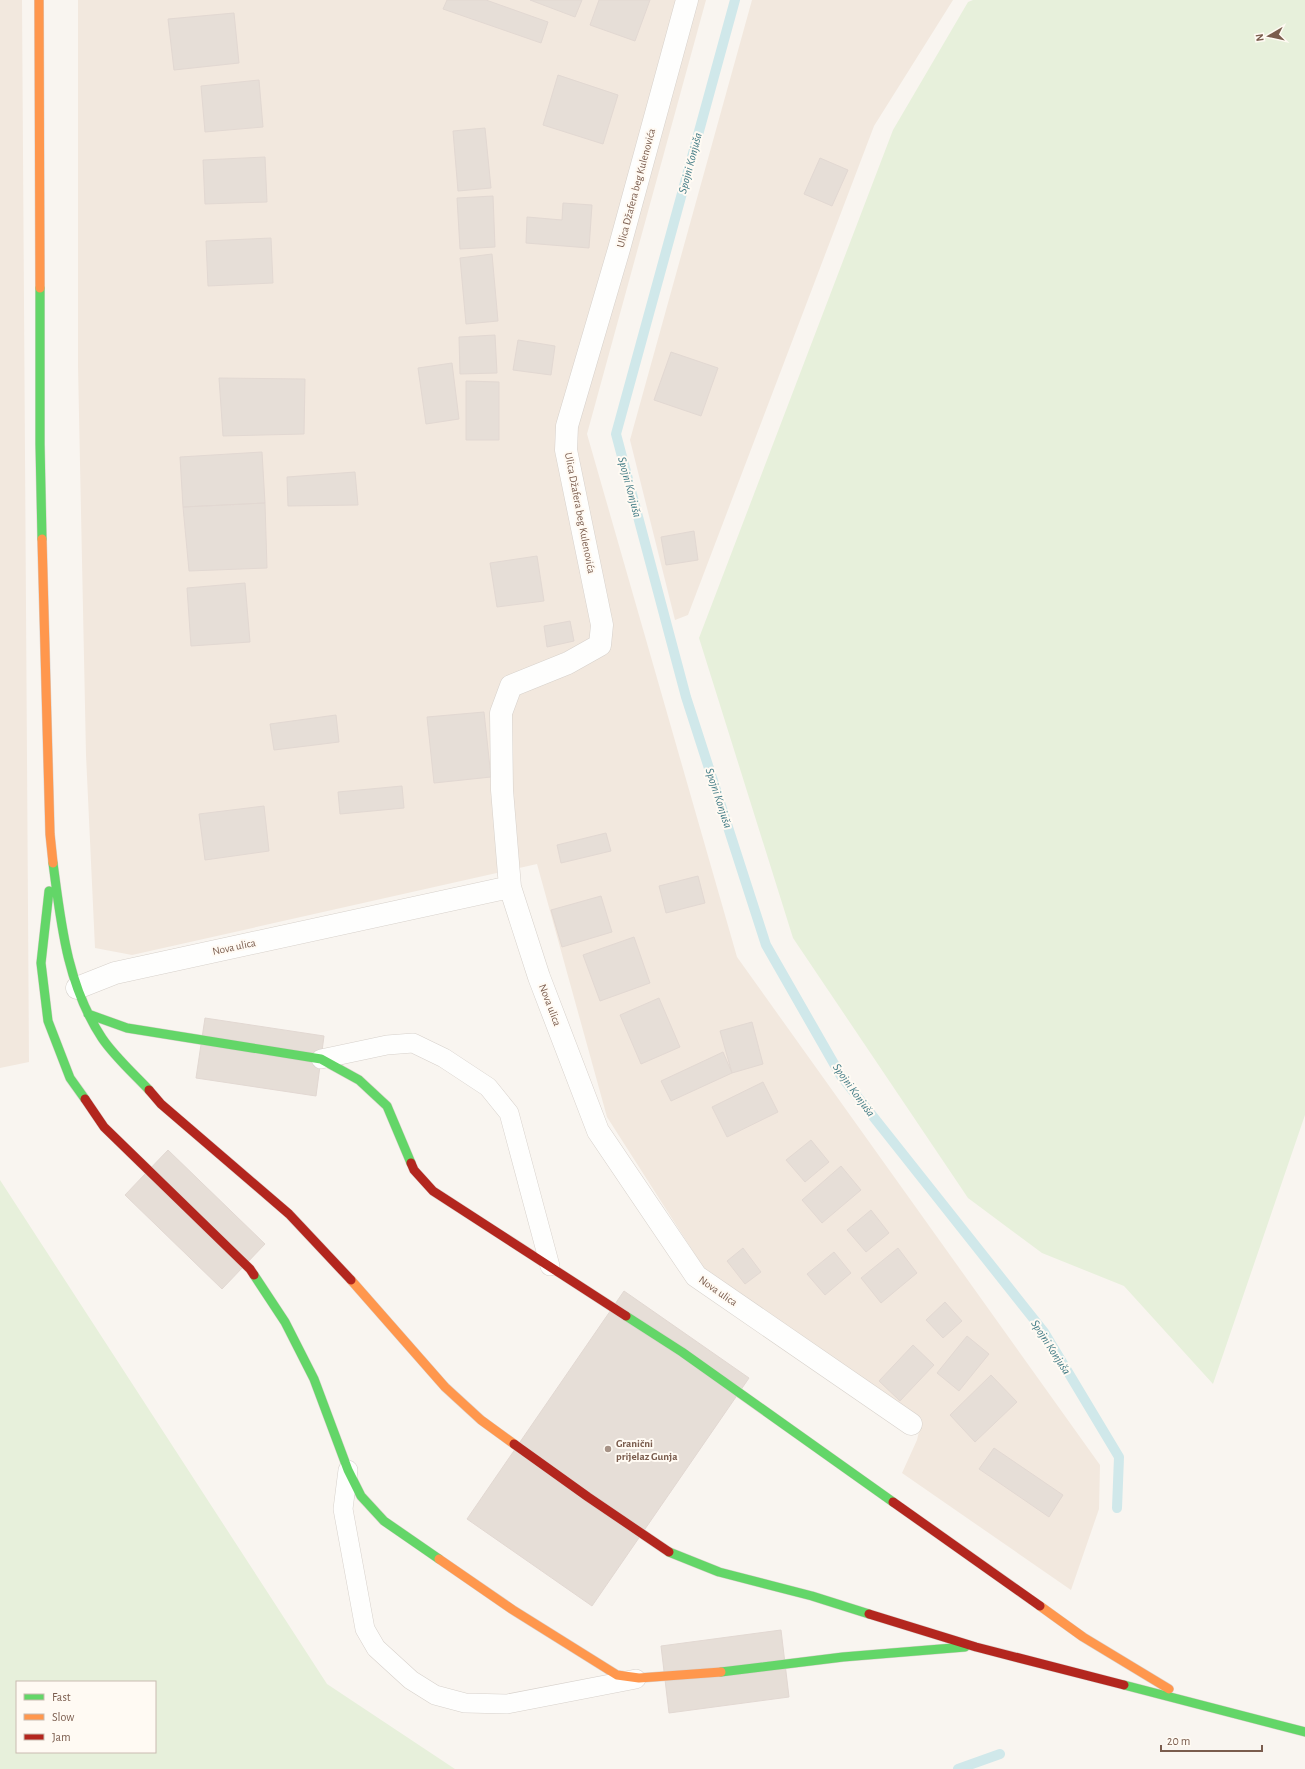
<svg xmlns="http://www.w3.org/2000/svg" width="1305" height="1769" viewBox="0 0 1305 1769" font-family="'Alegreya Sans',sans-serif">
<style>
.residential{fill:#f2e8de}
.green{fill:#e7f0db;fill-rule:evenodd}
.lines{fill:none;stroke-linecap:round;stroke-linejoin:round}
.stream{stroke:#d0e8ea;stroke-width:10}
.building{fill:#e6ded7;stroke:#e2d8d2}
.lane-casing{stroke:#d7d1cb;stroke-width:20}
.street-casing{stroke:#d7d1cb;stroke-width:23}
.fast-casing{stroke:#dad1cc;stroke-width:10}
.slow-casing{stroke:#dad1cc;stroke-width:10}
.jam-casing{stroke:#dad1cc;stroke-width:10}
.lane{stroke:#fefefd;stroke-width:19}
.street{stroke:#fefefd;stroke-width:22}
.fast{stroke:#63d668;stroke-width:9}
.slow{stroke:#ff974d;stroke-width:9}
.jam{stroke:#b3261e;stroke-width:9}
.poi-dot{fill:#a69286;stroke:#fffaf3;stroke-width:1.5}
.labels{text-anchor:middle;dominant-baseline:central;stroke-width:4;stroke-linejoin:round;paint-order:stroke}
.street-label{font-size:11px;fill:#7a5c4d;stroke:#fffaf3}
.poi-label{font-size:11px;font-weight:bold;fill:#7a5c4d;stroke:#fffaf3;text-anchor:start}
.water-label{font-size:12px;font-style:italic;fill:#437c86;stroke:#fffaf3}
</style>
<rect width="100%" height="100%" fill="#f9f5f0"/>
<!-- residential -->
<path class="residential" d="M 0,0 L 22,0 L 29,1062 L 0,1068 Z
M 78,0 L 706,0 L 587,434 L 737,957 L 1100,1465 L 1099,1509 L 1071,1590 L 902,1473 L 917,1440 L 921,1423 L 705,1270 L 607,1117 L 537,864 L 132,955 L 95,948 L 86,755 L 78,366 Z
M 752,0 L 953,0 L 874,126 L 688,615 L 675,620 L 630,440 Z"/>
<!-- green -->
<path class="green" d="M 973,0 L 1305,0 L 1305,1115 L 1213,1384 L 1124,1286 L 1042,1253 L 968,1198 L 793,938 L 699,638 L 893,130 L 968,2 Z
M 0,1180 L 327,1684 L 455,1769 L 0,1769 ZM 17,1682 L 155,1682 L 155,1752 L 17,1752 Z"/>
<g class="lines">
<!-- stream -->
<path class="stream" d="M 735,0 L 616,434 L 686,697 L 766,945 L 841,1076 L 1044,1332 L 1119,1457 L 1117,1508
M 958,1769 L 1000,1754"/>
</g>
<!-- building -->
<path class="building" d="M 447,0 L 486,0 L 548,22 L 541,43 L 443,9 Z
M 530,0 L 582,0 L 575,17 Z
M 599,0 L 650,0 L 635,41 L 590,25 Z
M 234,13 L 239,63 L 174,70 L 168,19 Z
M 558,75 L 618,95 L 603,144 L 543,125 Z
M 259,80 L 263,127 L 205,132 L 201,86 Z
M 485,128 L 491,188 L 458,191 L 453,131 Z
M 265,157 L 267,202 L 205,204 L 203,160 Z
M 820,158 L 848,170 L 832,206 L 804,194 Z
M 493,196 L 495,247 L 460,249 L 457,198 Z
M 563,203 L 592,205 L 589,248 L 526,243 L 527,217 L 562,220 Z
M 271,238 L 273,283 L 208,286 L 206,241 Z
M 492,254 L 498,321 L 466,324 L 460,258 Z
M 495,335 L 497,373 L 460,374 L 459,337 Z
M 518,340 L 555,346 L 551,375 L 513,370 Z
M 671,352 L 718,368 L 701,416 L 654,400 Z
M 452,363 L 459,419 L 426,424 L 418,368 Z
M 219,378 L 305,379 L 304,434 L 223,436 Z
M 466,381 L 499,382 L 499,440 L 466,440 Z
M 262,452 L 265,503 L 183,507 L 180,457 Z
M 355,472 L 358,505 L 288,506 L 287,477 Z
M 265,503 L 267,568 L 189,571 L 183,507 Z
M 694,531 L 698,560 L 666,565 L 661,537 Z
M 537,556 L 544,601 L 497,607 L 490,563 Z
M 245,583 L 250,642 L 191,646 L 187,588 Z
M 570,621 L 574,641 L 547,647 L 544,626 Z
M 484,712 L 491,777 L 434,783 L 427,717 Z
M 336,715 L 339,742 L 274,750 L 270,724 Z
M 402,786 L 404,808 L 340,814 L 338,792 Z
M 264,806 L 269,851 L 205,860 L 199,814 Z
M 606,833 L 611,851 L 561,863 L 557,845 Z
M 698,876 L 705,903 L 666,913 L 659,886 Z
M 601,896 L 612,932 L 562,947 L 551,910 Z
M 634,937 L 650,983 L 600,1001 L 583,955 Z
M 659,998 L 680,1047 L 641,1064 L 620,1015 Z
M 205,1018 L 324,1036 L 316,1096 L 196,1078 Z
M 752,1022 L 763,1064 L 732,1073 L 720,1031 Z
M 723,1052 L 732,1073 L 671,1101 L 661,1081 Z
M 763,1082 L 778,1112 L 727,1137 L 712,1107 Z
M 811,1140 L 829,1162 L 805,1182 L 786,1160 Z
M 168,1150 L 265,1244 L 222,1289 L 125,1195 Z
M 841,1166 L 861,1190 L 822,1223 L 802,1200 Z
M 871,1210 L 889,1233 L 866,1252 L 847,1230 Z
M 743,1248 L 761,1272 L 745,1284 L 727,1261 Z
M 898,1248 L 917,1273 L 881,1303 L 861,1278 Z
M 834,1252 L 851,1273 L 825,1295 L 807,1274 Z
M 624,1291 L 749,1378 L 592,1606 L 467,1519 Z
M 945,1302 L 962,1321 L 943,1338 L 926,1320 Z
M 967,1336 L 989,1354 L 959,1391 L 937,1373 Z
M 913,1345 L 934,1365 L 900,1401 L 879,1381 Z
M 991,1375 L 1017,1402 L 975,1442 L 950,1415 Z
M 994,1448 L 1063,1495 L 1049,1517 L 979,1469 Z
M 781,1630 L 789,1697 L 669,1713 L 661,1646 Z"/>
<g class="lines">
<!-- lane casing -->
<g class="lane-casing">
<path id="lane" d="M 321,1059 L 387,1045 L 413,1043 L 444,1058 L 488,1087 L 509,1113 L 550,1266
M 348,1470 L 343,1509 L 365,1629 L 376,1648 L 411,1680 L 435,1695 L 465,1703 L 507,1704 L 636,1679"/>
</g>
<!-- street casing -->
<g class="street-casing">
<path id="street" d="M 510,887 L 502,790 L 501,713 L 511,686 L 568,663 L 600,645 L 602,625 L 566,450 L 567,426 L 619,249 L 687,0
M 77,988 L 115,973 L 510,887 L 539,977 L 598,1131 L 696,1276 L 911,1424"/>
</g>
<!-- fast casing -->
<g class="fast-casing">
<path id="fast" d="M 40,288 L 40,444 L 42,539
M 53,863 C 61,924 67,985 102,1038 C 114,1056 134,1074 149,1090
M 49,891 L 41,963 L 48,1021 L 70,1078 L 85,1099
M 88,1014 L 127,1028 L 321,1059 L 359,1080 L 387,1106 L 411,1163
M 254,1275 L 285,1322 L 314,1379 L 348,1470 L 361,1496 L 384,1521 L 439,1559
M 626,1316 L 682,1352 L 893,1502
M 669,1552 L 719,1572 L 812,1596 L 869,1614
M 721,1672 L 843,1657 L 965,1647
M 1124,1685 L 1305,1732"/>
</g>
<!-- slow casing -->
<g class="slow-casing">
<path id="slow" d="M 39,0 L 40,288
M 42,539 L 50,834 L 53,863
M 351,1280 L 445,1387 L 481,1420 L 514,1444
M 439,1559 L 513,1610 L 617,1675 L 639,1678 L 721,1672
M 1040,1606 L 1083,1637 L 1169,1689"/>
</g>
<!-- jam casing -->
<g class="jam-casing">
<path id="jam" d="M 149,1090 L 161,1104 L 289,1214 L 351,1280
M 85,1099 L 104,1127 L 250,1269 L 254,1275
M 411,1163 L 414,1170 L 433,1191 L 626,1316
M 514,1444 L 588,1497 L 669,1552
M 893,1502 L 1040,1606
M 869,1614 L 976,1647 L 1124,1685"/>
</g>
<!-- lane -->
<use href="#lane" class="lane"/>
<!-- street -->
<use href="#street" class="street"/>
<!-- fast -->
<use href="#fast" class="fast"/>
<!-- slow -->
<use href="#slow" class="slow"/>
<!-- jam -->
<use href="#jam" class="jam"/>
</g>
<!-- markers -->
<circle class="poi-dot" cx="608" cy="1449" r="4"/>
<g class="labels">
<!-- street labels -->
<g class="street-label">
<text transform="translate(636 188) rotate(-75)">Ulica Džafera beg Kulenovića</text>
<text transform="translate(580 513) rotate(79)">Ulica Džafera beg Kulenovića</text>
<text transform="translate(234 947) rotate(-12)">Nova ulica</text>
<text transform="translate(550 1005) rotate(69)">Nova ulica</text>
<text transform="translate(718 1291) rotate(35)">Nova ulica</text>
</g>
<!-- poi labels -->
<g class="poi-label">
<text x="616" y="1443">Granični<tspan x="616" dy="13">prijelaz Gunja</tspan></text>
</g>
<!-- water labels -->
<g class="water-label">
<text transform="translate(690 163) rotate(-75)">Spojni Konjuša</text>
<text transform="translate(630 487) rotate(75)">Spojni Konjuša</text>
<text transform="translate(719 798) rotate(72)">Spojni Konjuša</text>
<text transform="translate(854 1090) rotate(54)">Spojni Konjuša</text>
<text transform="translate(1051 1347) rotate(57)">Spojni Konjuša</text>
</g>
</g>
<!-- legend -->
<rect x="16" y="1681" width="140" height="72" fill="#fffaf3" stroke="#cabbb1"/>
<rect x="24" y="1694" width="20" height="6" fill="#63d668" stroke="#cabbb1"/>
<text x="52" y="1701" font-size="12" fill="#7a5c4d">Fast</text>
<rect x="24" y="1714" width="20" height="6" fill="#ff974d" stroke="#cabbb1"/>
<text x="52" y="1721" font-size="12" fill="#7a5c4d">Slow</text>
<rect x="24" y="1734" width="20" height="6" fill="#b3261e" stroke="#cabbb1"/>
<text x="52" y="1741" font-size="12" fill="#7a5c4d">Jam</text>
<!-- north arrow -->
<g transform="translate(1269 36) rotate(261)" stroke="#fffaf3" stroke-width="3" paint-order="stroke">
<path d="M0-3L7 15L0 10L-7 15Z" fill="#7a5c4d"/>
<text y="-6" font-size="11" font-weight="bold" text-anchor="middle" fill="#7a5c4d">N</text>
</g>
<!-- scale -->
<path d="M1161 1745v6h101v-6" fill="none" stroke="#7a5c4d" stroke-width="2"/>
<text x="1167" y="1745" font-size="12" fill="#7a5c4d" stroke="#fffaf3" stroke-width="3" paint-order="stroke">20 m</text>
</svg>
